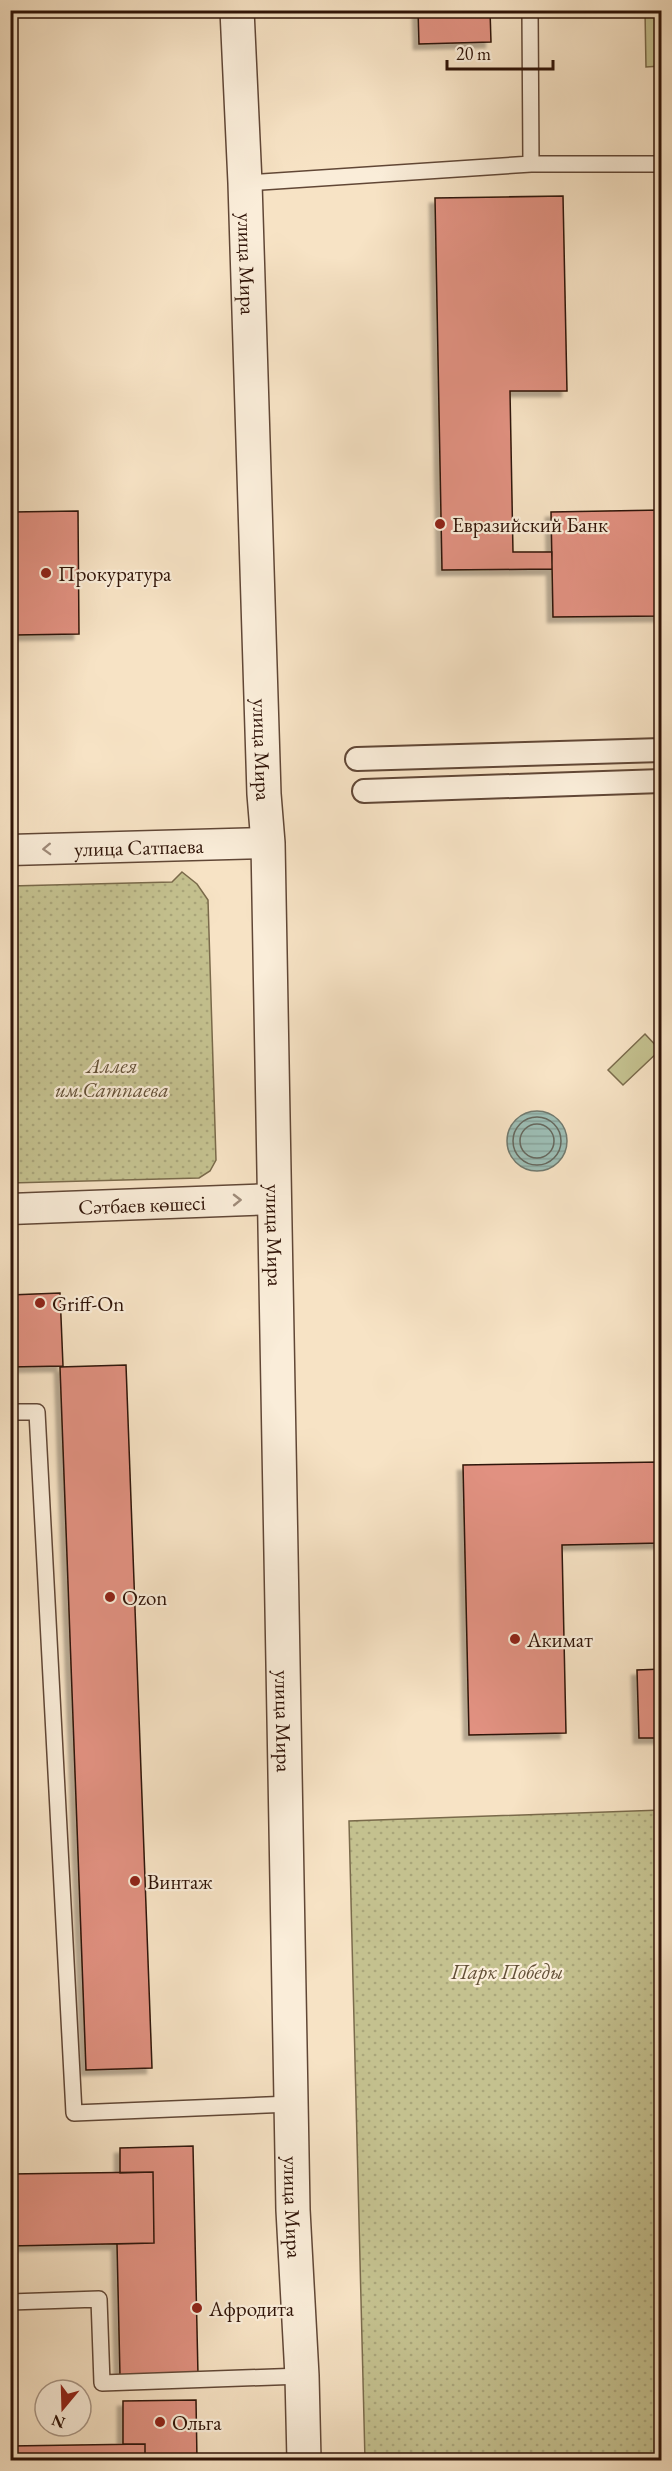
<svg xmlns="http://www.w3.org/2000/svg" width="672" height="2471" viewBox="0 0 672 2471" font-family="'EB Garamond',serif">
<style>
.green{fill:#c4c18f;stroke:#7a6a4b;stroke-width:1.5}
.park{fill:url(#park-dots);stroke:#7a6a4b;stroke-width:1.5}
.water{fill:url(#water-rules);stroke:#717a6f;stroke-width:1.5}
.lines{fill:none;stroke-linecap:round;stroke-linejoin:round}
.shore{stroke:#66685e;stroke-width:1.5}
.building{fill:#e19181;stroke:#2f1307;stroke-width:1.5;filter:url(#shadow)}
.service-casing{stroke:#614736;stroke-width:18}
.pedestrian-casing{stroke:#614736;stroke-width:26}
.minor-casing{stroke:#614736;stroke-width:33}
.tertiary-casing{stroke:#614736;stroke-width:36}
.service{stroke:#faedd9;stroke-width:15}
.pedestrian{stroke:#faedd9;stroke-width:22}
.minor{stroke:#faedd9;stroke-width:30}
.tertiary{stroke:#faedd9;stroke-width:33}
.oneway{stroke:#9f8b7a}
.poi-dot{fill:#8f2418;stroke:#faedd9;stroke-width:2}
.labels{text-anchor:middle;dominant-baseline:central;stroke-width:4.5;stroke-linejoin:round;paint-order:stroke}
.street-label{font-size:21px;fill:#2f1307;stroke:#faedd9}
.poi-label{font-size:21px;fill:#2f1307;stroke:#faedd9;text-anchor:start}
.park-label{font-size:21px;font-style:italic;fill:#635037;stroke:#faedd9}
</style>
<defs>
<pattern id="park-dots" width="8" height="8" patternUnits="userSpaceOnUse" patternTransform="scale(1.5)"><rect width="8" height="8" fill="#c4c18f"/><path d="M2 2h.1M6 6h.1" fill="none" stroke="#a9a57a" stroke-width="1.8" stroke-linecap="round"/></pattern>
<pattern id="water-rules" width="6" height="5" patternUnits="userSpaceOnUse" patternTransform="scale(1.5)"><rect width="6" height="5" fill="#9dbeb5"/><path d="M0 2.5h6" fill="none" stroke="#88a29a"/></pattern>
<filter id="shadow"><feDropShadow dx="-5.5" dy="5.5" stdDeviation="1.5" flood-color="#0004"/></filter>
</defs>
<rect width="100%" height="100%" fill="#f7e3c5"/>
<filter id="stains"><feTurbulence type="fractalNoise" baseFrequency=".00333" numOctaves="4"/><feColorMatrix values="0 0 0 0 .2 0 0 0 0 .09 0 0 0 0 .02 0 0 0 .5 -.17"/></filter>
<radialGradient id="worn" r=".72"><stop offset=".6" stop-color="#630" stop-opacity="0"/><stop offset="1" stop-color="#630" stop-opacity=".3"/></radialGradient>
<!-- green -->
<path class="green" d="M 645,11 L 661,11 L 661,66 L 646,67 Z
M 645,1034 L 660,1050 L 623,1085 L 608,1070 Z"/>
<!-- park -->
<path class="park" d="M 182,872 L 197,884 L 208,900 L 216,1160 L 210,1171 L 199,1178 L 11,1183 L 11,886 L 172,882 Z
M 661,1810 L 661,2460 L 365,2460 L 349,1821 Z"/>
<!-- water -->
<path class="water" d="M507 1141a30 30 0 1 1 60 0a30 30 0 1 1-60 0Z"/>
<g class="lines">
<!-- shore -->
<path class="shore" d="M513 1141a24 24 0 1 1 48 0a24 24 0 1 1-48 0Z
M520 1141a17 17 0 1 1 34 0a17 17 0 1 1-34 0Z"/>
</g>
<!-- building -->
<path class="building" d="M 418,10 L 490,10 L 491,42 L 419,44 Z
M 563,196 L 567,391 L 510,391 L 513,552 L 552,552 L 552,569 L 442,570 L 435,198 Z
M 662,510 L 662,616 L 553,617 L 551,512 Z
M 78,511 L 79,634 L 14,635 L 12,512 Z
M 60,1293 L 63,1366 L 10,1367 L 10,1295 Z
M 126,1365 L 152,2068 L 86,2070 L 60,1367 Z
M 662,1462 L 662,1543 L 562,1545 L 566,1733 L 469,1735 L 463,1465 Z
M 662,1669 L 662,1738 L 639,1738 L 637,1670 Z
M 193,2146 L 198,2375 L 120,2376 L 117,2244 L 154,2243 L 153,2172 L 120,2173 L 120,2148 Z
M 153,2172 L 154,2243 L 10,2246 L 10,2174 Z
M 196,2400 L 197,2460 L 145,2460 L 145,2444 L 123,2444 L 123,2401 Z
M 145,2444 L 145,2460 L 10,2460 L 10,2446 Z"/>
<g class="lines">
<!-- service casing -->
<g class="service-casing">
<path id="service" d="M 531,164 L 662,164
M 245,183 L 531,164 L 530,10
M 10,1412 L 37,1412 L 74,2113 L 291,2104
M 10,2302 L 99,2299 L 102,2383 L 302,2376"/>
</g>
<!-- pedestrian casing -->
<g class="pedestrian-casing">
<path id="pedestrian" d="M 357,759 L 662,750
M 364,791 L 662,781"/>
</g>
<!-- minor casing -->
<g class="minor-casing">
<g id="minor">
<path id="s1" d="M 10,850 L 268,843"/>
<path id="s2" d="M 10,1209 L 275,1199"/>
</g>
</g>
<!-- tertiary casing -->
<g class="tertiary-casing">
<g id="tertiary">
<path id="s3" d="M 237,10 L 245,183 L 264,794 L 268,843 L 293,2210 L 302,2376 L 304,2460"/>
</g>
</g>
<!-- service -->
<use href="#service" class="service"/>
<!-- pedestrian -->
<use href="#pedestrian" class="pedestrian"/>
<!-- minor -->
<use href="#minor" class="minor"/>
<!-- tertiary -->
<use href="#tertiary" class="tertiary"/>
</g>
<!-- one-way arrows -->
<defs><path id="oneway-chevron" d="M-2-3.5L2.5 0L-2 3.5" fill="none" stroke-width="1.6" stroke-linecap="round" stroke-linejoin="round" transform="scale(1.5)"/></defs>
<g class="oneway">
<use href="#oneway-chevron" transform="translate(47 849) rotate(178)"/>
<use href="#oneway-chevron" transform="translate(237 1200) rotate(-1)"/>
</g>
<!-- markers -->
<g class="poi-dot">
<circle cx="440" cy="524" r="6"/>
<circle cx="46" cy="573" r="6"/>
<circle cx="40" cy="1303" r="6"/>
<circle cx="110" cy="1597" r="6"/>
<circle cx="515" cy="1639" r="6"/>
<circle cx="135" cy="1881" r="6"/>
<circle cx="197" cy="2308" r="6"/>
<circle cx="160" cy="2422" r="6"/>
</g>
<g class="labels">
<!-- street labels -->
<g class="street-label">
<text stroke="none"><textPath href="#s3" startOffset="254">улица Мира</textPath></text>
<text stroke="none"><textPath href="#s3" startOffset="740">улица Мира</textPath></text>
<text stroke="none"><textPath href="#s1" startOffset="129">улица Сатпаева</textPath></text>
<text stroke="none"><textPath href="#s2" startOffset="132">Сәтбаев көшесі</textPath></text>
<text stroke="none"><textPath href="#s3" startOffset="1226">улица Мира</textPath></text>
<text stroke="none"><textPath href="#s3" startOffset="1712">улица Мира</textPath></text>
<text stroke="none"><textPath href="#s3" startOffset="2198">улица Мира</textPath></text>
</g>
<!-- poi labels -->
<g class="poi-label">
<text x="452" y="524">Евразийский Банк</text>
<text x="58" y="573">Прокуратура</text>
<text x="52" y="1303">Griff-On</text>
<text x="122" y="1597">Ozon</text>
<text x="527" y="1639">Акимат</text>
<text x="147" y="1881">Винтаж</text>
<text x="209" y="2308">Афродита</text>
<text x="172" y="2422">Ольга</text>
</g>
<!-- park labels -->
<g class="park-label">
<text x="112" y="1065">Аллея<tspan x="112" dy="24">им.Сатпаева</tspan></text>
<text x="507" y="1971">Парк Победы</text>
</g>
</g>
<!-- margin -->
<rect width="672" height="2471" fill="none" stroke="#f7e3c5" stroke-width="36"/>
<rect x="12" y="12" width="648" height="2447" fill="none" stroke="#2f1307" stroke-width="3"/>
<rect x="18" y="18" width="636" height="2435" fill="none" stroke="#2f1307" stroke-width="1.5"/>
<!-- north arrow -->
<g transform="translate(63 2408) rotate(199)"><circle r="28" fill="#faedd9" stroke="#a99685" stroke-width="1.5"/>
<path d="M0-4.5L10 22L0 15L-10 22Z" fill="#8f2418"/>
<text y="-9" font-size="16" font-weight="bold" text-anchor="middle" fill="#2f1307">N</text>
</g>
<!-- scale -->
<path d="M447 60v9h106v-9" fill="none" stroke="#2f1307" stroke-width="3"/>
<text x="456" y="60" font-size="18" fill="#2f1307" stroke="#faedd9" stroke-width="4.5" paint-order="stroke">20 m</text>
<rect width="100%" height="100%" filter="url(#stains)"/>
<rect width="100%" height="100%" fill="url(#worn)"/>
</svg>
